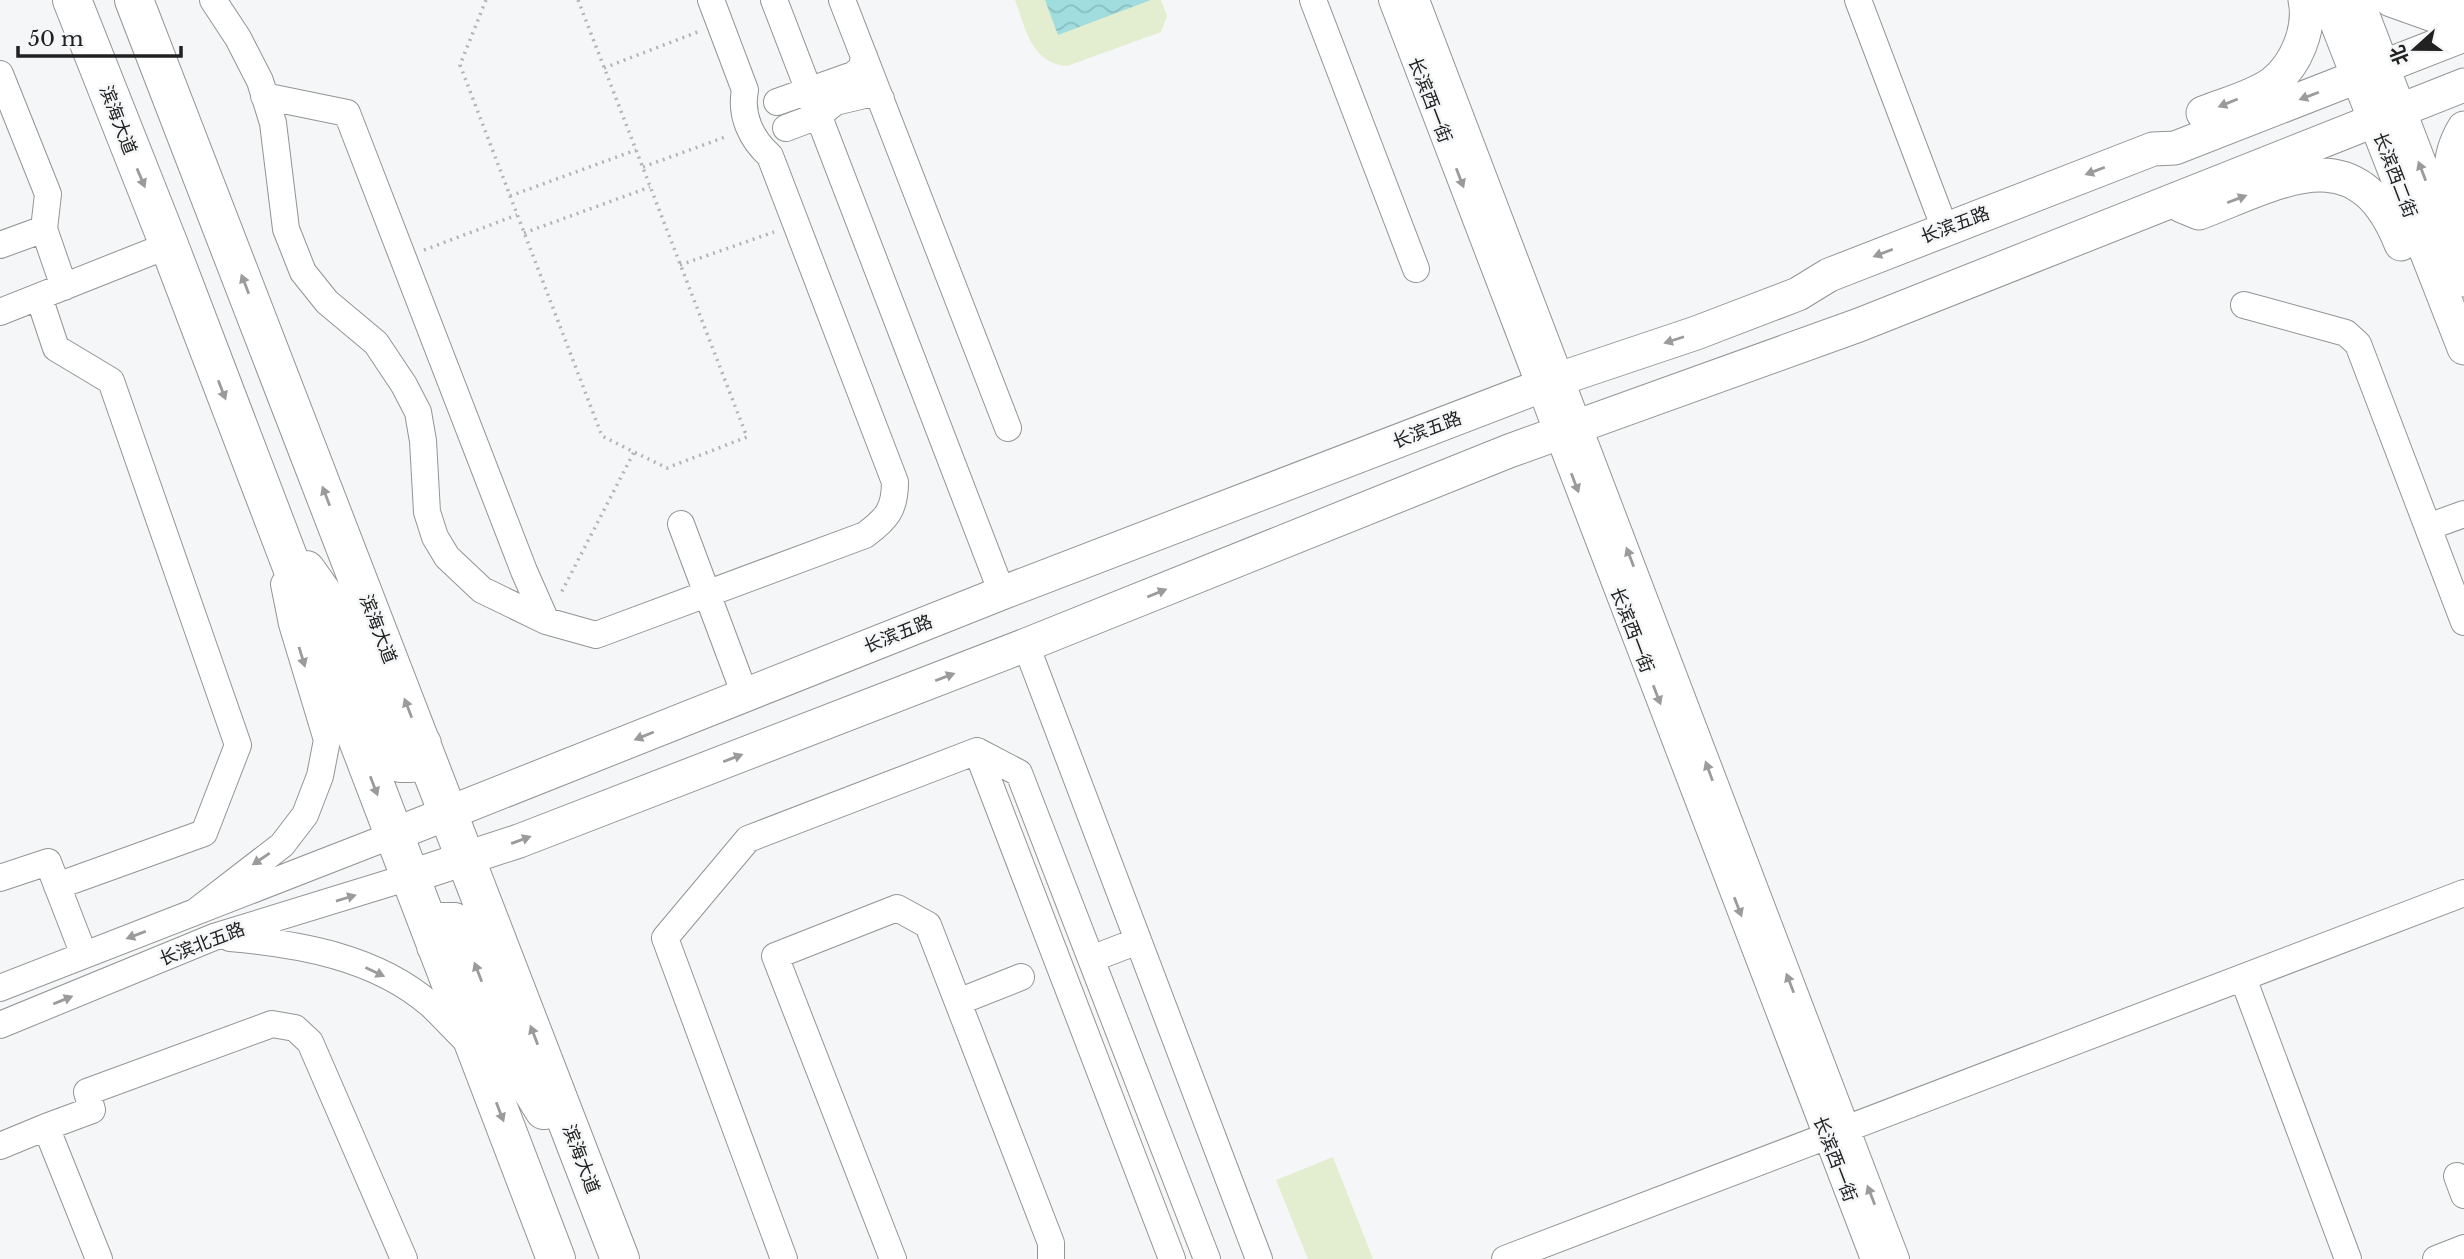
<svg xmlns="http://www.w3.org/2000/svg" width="2464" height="1259" viewBox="0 0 2464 1259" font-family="'Libre Baskerville','Noto Sans SC',serif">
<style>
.park{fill:#e3edd0}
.water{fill:url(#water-waves)}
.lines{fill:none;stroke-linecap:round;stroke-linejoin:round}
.minor-casing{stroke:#939494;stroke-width:28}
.major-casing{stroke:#939494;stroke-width:35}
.highway-casing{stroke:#939494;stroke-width:40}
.path{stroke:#b3b4b5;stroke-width:3.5;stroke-dasharray:2 5;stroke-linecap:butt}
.minor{stroke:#fff;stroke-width:26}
.major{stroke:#fff;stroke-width:33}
.highway{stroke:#fff;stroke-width:38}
.oneway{fill:#9b9b9b}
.labels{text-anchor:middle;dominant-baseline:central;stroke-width:5;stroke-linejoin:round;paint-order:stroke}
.street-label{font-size:18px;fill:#212121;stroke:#f5f6f7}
</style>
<defs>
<pattern id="water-waves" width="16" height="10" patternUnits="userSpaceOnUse" patternTransform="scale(1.75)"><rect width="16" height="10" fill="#a1dddf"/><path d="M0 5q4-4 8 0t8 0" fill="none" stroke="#8abdbf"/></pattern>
</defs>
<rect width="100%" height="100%" fill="#f5f6f7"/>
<!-- park -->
<path class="park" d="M 1015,0 L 1161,0 L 1167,16 L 1161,32 L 1067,66 C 1031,63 1026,29 1015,0 Z
M 1333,1157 L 1373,1259 L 1308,1259 L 1276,1180 Z"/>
<!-- water -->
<path class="water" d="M 1045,0 L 1151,0 L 1058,35 Z"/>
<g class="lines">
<!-- minor casing -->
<g class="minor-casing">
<path id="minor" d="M 213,0 L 238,38 L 260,81 L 273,123 L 286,229 L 303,272 L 327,302 L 376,343 L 404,385 L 418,412 L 423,441 L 427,512 L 435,537 L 447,557 L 482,590 L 546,621 L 596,635 L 865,535 C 887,519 895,509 895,482 L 770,156 C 751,139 740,115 745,90 L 711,0
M 774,0 L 1002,593
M 842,0 L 1008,428
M 1313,0 L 1416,269
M 1392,0 L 1874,1259
M 1416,0 L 1896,1259
M 1858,0 L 1945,229
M 0,74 L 48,194 L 44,229 L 64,287
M 264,96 L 347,113 L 524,571 L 546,621
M 777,102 L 853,75 L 862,68 L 864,56
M 786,128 L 818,116 L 835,102 L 873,93 L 881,99
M 0,245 L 44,229
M 39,297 L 56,348 L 111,381 L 238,745 L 204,833 L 57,886
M 2244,305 L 2346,333 L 2358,344 L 2464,622
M 0,312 L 169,245
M 681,524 L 745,695
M 2428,527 L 2464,514
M 1026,645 L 1259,1259
M 977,751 L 1172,1259
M 0,878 L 48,862 L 84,955
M 199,909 L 282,845 L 305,815 L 320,776 L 327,740 L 292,624 L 284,584
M 230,938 C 299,944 376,957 431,1005 C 444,1017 456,1031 469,1043
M 1091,959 L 1138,941
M 2243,978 L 2348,1259
M 0,988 L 393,835
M 958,1002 L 1021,977
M 0,1025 L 214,937 L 409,877
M 46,1127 L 92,1110 L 87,1092 L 272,1024 L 295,1028 L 310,1042 L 404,1259
M 0,1146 L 46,1127 L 99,1259
M 2457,1176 L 2464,1195
M 784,1259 L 665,938 L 748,839 L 977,751 L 1019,773 L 1207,1259
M 893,1259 L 775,956 L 897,908 L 928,925 L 1051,1243 L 1051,1259
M 1505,1259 L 2464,893
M 2436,1259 L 2464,1248"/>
</g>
<!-- major casing -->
<g class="major-casing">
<path id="major" d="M 2328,0 L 2464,348
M 2357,0 L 2464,280
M 2391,0 L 2433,15 L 2464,11
M 2203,113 C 2225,104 2254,97 2273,83 C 2296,65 2311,29 2305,0
M 2182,206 L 2199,213 C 2281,182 2357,133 2401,244
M 2463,223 C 2450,189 2444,161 2464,128
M 393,835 L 1002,593 L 1562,378 L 1696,333 L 1798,294 L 1829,275 L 2153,149 L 2175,148 L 2464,35
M 409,877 L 519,841 L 1026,645 L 1509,451 L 1859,325 L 2464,85"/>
</g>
<!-- highway casing -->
<g class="highway-casing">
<path id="highway" d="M 72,0 L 169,245 L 556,1259
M 134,0 L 620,1259
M 306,570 L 340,618 L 392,754 L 401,763 L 411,763 L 422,744
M 436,946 L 436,931 L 441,922 L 454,922 L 462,930 L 509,1053 L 544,1110"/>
</g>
<!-- path -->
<path class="path" d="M 486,0 L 460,65 L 602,436 L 634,452 L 561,593
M 578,0 L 747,437 L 667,468 L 634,452
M 604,68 L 700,31
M 643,167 L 728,136
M 510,196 L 636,150
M 524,233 L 650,187
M 424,250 L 517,215
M 680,265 L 774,232"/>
<!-- minor -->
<use href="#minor" class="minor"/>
<!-- major -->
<use href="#major" class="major"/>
<!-- highway -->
<use href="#highway" class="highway"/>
</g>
<!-- one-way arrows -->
<defs><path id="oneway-solid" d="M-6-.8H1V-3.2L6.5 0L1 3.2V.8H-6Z" transform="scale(1.75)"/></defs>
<g class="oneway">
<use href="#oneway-solid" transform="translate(2309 96) rotate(159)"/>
<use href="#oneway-solid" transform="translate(2228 103) rotate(158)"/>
<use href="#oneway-solid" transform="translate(2095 171) rotate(159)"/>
<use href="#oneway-solid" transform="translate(2422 171) rotate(-111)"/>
<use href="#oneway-solid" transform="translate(141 178) rotate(67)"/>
<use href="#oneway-solid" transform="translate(1460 178) rotate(69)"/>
<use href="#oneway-solid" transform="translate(2237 199) rotate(-21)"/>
<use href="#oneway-solid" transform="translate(1883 253) rotate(159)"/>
<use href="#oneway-solid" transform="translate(245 284) rotate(-111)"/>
<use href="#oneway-solid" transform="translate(1674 340) rotate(162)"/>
<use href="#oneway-solid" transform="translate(222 390) rotate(69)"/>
<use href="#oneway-solid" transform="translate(1575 483) rotate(69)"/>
<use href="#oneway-solid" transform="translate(326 496) rotate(-111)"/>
<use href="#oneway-solid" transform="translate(1630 557) rotate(-111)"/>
<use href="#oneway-solid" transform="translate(1157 593) rotate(-22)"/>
<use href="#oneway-solid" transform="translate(302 657) rotate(73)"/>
<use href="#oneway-solid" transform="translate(945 677) rotate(-21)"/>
<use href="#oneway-solid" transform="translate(1657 695) rotate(69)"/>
<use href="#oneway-solid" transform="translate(408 708) rotate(-111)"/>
<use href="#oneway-solid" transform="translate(644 736) rotate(158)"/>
<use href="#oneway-solid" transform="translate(733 758) rotate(-21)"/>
<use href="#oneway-solid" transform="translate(1709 771) rotate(-110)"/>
<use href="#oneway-solid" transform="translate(374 786) rotate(69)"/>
<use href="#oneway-solid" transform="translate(521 840) rotate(-20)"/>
<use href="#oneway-solid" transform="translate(261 859) rotate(146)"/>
<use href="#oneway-solid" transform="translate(346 898) rotate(-17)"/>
<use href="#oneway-solid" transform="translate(1738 907) rotate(69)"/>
<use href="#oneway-solid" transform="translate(136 935) rotate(159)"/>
<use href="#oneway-solid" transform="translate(375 972) rotate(25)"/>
<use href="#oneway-solid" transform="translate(478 972) rotate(-111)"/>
<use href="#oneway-solid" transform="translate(1790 983) rotate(-111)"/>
<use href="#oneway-solid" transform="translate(63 1000) rotate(-22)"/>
<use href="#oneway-solid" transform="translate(534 1035) rotate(-111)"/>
<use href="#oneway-solid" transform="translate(500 1112) rotate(69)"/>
<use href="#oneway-solid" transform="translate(1871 1195) rotate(-111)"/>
</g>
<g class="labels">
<!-- street labels -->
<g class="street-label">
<text transform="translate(1430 100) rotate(69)">长滨西一街</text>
<text transform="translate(118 120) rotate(69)">滨海大道</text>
<text transform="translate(2395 175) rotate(69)">长滨西二街</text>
<text transform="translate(1955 225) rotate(-21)">长滨五路</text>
<text transform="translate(1427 430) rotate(-21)">长滨五路</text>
<text transform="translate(378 629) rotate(69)">滨海大道</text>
<text transform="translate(1632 630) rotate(69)">长滨西一街</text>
<text transform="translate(898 634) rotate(-22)">长滨五路</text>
<text transform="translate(202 944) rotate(-21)">长滨北五路</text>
<text transform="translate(581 1159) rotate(69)">滨海大道</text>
<text transform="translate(1835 1159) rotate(69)">长滨西一街</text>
</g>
</g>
<!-- north arrow -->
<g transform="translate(2415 49) rotate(249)" stroke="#f5f6f7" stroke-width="5" paint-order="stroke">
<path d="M0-5L12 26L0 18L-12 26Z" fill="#212121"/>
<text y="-10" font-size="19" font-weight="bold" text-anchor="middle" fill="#212121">北</text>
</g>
<!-- scale -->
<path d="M18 46v10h163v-10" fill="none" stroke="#212121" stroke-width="3.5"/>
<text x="28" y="46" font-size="21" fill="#212121" stroke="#f5f6f7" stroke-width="5" paint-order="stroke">50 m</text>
</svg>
